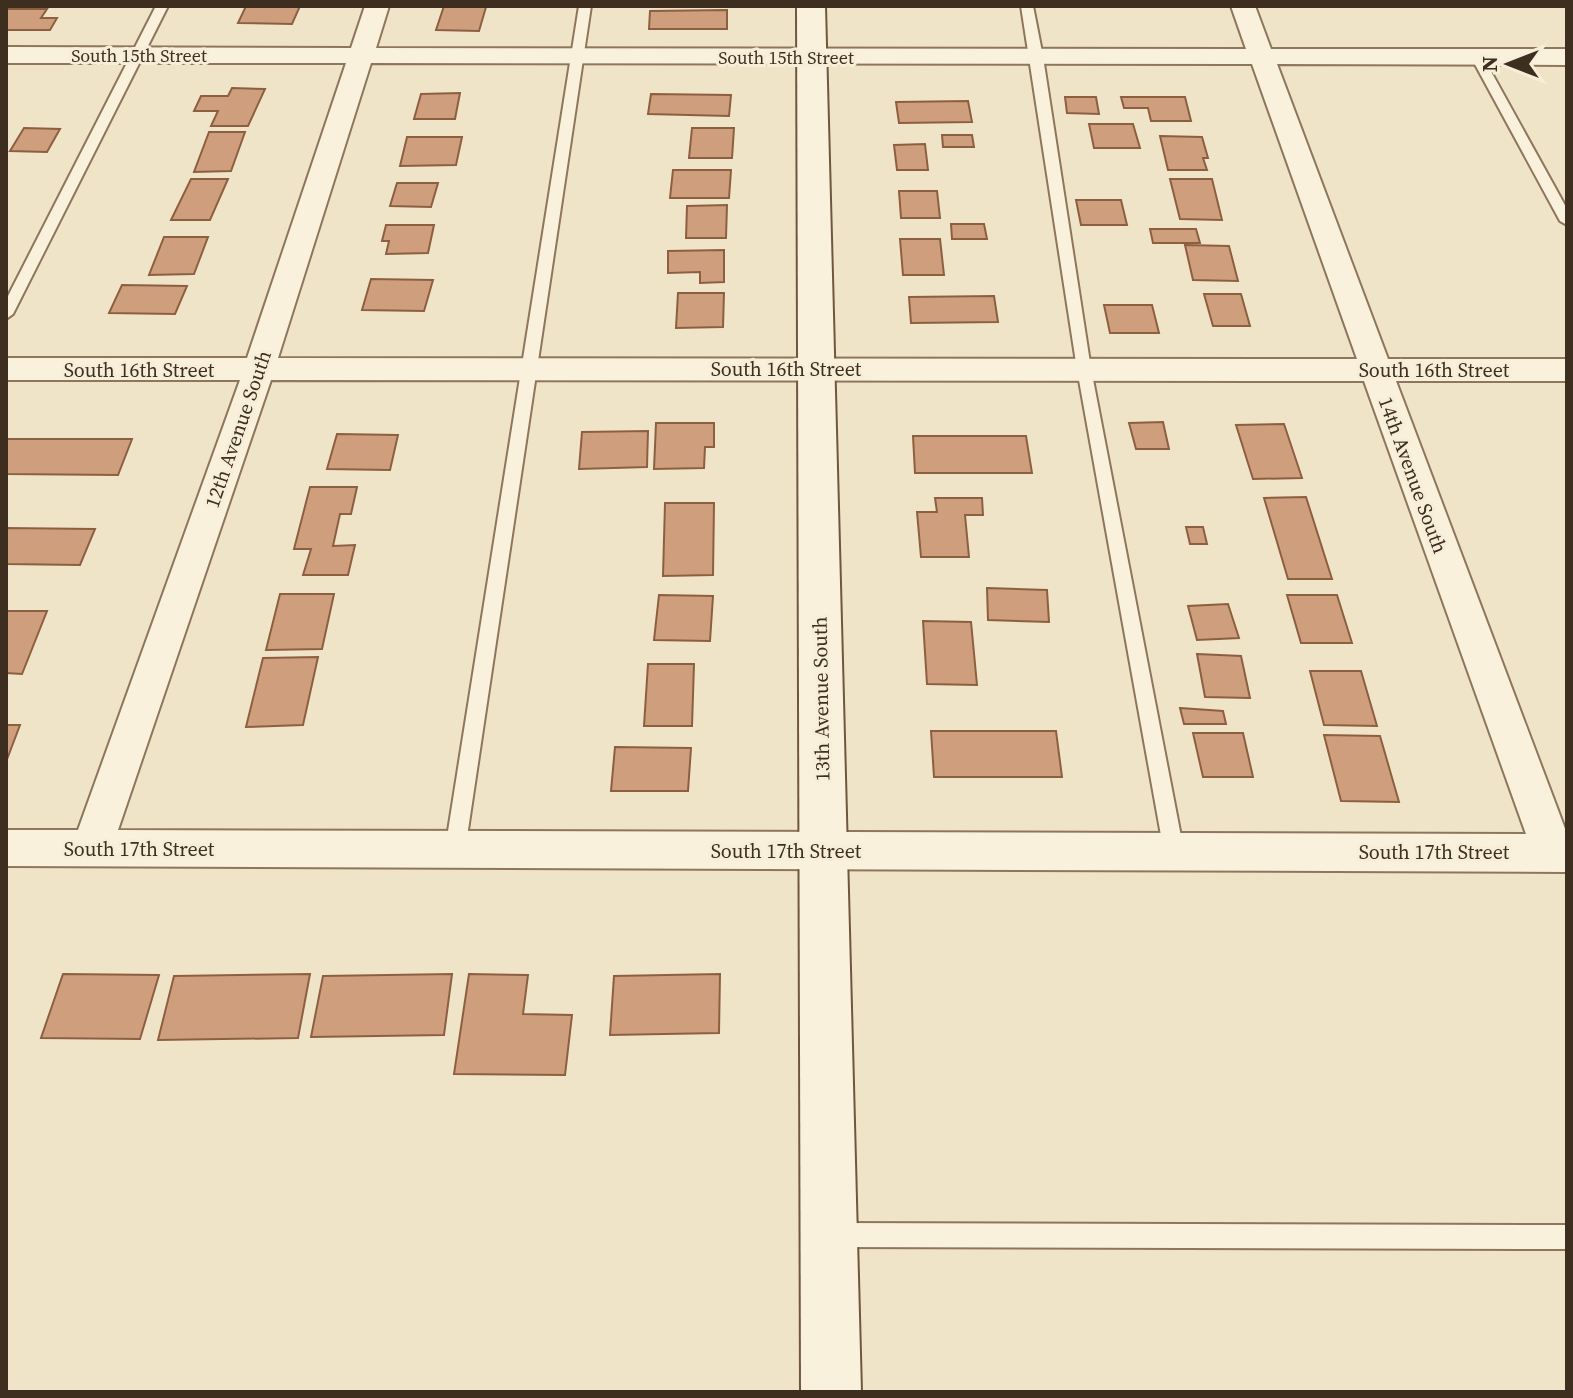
<svg xmlns="http://www.w3.org/2000/svg" width="1573" height="1398" viewBox="0 0 1573 1398" font-family="'Source Serif 4',serif">
<style>
.building{fill:#cf9f7d;stroke:#8d5f41;stroke-width:2}
.lines{fill:none;stroke-linecap:round;stroke-linejoin:round}
.lane-casing{stroke:#8d765c;stroke-width:4}
.street-casing{stroke:#8d765c;stroke-width:4}
.secondary-casing{stroke:#6f573f;stroke-width:4}
.lane{fill:#faf1dc;fill-rule:evenodd}
.street{fill:#faf1dc;fill-rule:evenodd}
.secondary{fill:#faf1dc;fill-rule:evenodd}
.labels{text-anchor:middle;dominant-baseline:central;stroke-width:6;stroke-linejoin:round;paint-order:stroke}
.far-street-label{font-size:18px;fill:#3d2e20;stroke:#f7eed8}
.street-label{font-size:20px;fill:#3d2e20;stroke:#f7eed8}
</style>
<rect width="100%" height="100%" fill="#f0e4c8"/>
<!-- building -->
<path class="building" d="M 246,6 L 300,6 L 292,24 L 238,23 Z
M 444,6 L 486,7 L 479,31 L 436,30 Z
M 6,9 L 47,9 L 41,18 L 57,18 L 50,30 L 6,30 Z
M 727,10 L 727,29 L 649,29 L 650,11 Z
M 232,88 L 265,89 L 248,126 L 211,126 L 218,111 L 194,111 L 201,96 L 228,96 Z
M 460,93 L 455,119 L 414,119 L 421,94 Z
M 651,94 L 731,95 L 729,116 L 648,114 Z
M 1065,97 L 1096,97 L 1099,114 L 1067,113 Z
M 1121,97 L 1185,97 L 1191,121 L 1151,121 L 1148,108 L 1124,108 Z
M 968,101 L 972,122 L 899,123 L 896,102 Z
M 1089,124 L 1133,124 L 1140,148 L 1094,148 Z
M 24,128 L 60,129 L 47,152 L 10,151 Z
M 692,128 L 734,128 L 732,158 L 689,158 Z
M 209,132 L 245,132 L 231,171 L 194,172 Z
M 942,135 L 972,135 L 974,147 L 943,147 Z
M 1160,136 L 1202,137 L 1208,158 L 1203,158 L 1207,170 L 1168,170 Z
M 407,137 L 462,137 L 456,165 L 400,166 Z
M 925,144 L 928,170 L 897,170 L 894,145 Z
M 673,170 L 731,170 L 729,198 L 670,198 Z
M 191,179 L 228,179 L 210,220 L 171,220 Z
M 1170,179 L 1212,179 L 1222,220 L 1180,219 Z
M 397,183 L 438,183 L 431,207 L 390,206 Z
M 899,191 L 937,191 L 940,218 L 901,218 Z
M 1076,200 L 1121,200 L 1127,225 L 1081,225 Z
M 727,205 L 726,238 L 686,238 L 687,206 Z
M 951,224 L 984,224 L 987,239 L 952,239 Z
M 386,225 L 434,225 L 428,253 L 386,254 L 389,241 L 382,241 Z
M 1150,229 L 1196,229 L 1200,243 L 1153,243 Z
M 164,237 L 208,237 L 194,274 L 149,275 Z
M 900,239 L 940,239 L 944,275 L 903,275 Z
M 1185,245 L 1229,246 L 1238,281 L 1193,280 Z
M 724,250 L 724,282 L 700,283 L 700,272 L 668,273 L 668,251 Z
M 371,279 L 433,280 L 424,311 L 362,310 Z
M 122,285 L 187,286 L 175,314 L 109,313 Z
M 678,293 L 724,293 L 723,327 L 676,328 Z
M 1204,294 L 1241,294 L 1250,326 L 1213,326 Z
M 994,296 L 998,322 L 911,323 L 909,297 Z
M 1104,305 L 1152,305 L 1159,333 L 1110,333 Z
M 1163,422 L 1169,449 L 1136,449 L 1129,423 Z
M 656,423 L 714,423 L 714,447 L 705,447 L 704,468 L 654,469 Z
M 1284,424 L 1302,478 L 1253,479 L 1236,425 Z
M 648,431 L 647,467 L 579,469 L 582,432 Z
M 337,434 L 398,435 L 390,470 L 327,469 Z
M 913,436 L 1026,436 L 1032,473 L 915,473 Z
M 6,439 L 132,439 L 118,475 L 6,474 Z
M 310,487 L 357,487 L 351,514 L 340,514 L 333,546 L 355,545 L 348,575 L 303,575 L 311,549 L 294,549 Z
M 1306,497 L 1332,579 L 1288,579 L 1264,498 Z
M 935,498 L 982,498 L 983,515 L 965,515 L 969,557 L 921,557 L 917,512 L 937,512 Z
M 665,503 L 714,503 L 713,575 L 663,576 Z
M 1186,527 L 1203,527 L 1207,544 L 1190,544 Z
M 6,528 L 95,529 L 80,565 L 6,564 Z
M 987,588 L 1047,590 L 1049,622 L 988,620 Z
M 280,594 L 334,594 L 322,649 L 266,650 Z
M 659,595 L 713,596 L 710,641 L 654,640 Z
M 1287,595 L 1337,595 L 1352,643 L 1301,643 Z
M 1228,604 L 1239,638 L 1197,640 L 1188,606 Z
M 6,611 L 47,611 L 22,674 L 6,673 Z
M 923,621 L 971,622 L 977,685 L 927,684 Z
M 1197,654 L 1241,656 L 1250,698 L 1205,697 Z
M 318,657 L 303,725 L 246,727 L 263,658 Z
M 648,664 L 694,664 L 692,726 L 644,726 Z
M 1310,671 L 1361,671 L 1377,726 L 1324,725 Z
M 1180,708 L 1223,711 L 1226,724 L 1184,724 Z
M 6,725 L 20,725 L 6,762 Z
M 931,731 L 1056,731 L 1062,777 L 934,777 Z
M 1193,733 L 1243,733 L 1253,777 L 1203,777 Z
M 1324,735 L 1380,736 L 1399,802 L 1341,801 Z
M 615,747 L 691,748 L 688,791 L 611,791 Z
M 63,974 L 159,975 L 140,1039 L 41,1038 Z
M 310,974 L 298,1038 L 158,1040 L 174,976 Z
M 452,974 L 444,1035 L 311,1037 L 323,976 Z
M 469,974 L 528,975 L 523,1014 L 572,1015 L 565,1075 L 454,1074 Z
M 720,974 L 719,1033 L 610,1035 L 614,976 Z"/>
<g class="lines">
<!-- lane casing -->
<g class="lane-casing">
<path id="lane" d="M 156,6 L 168,6 L 13,314 L 6,319 L 6,300 Z
M 579,6 L 591,6 L 465,850 L 462,856 L 455,859 L 448,856 L 445,850 Z
M 1021,6 L 1033,6 L 1043,57 L 1091,369 L 1184,852 L 1181,858 L 1174,861 L 1167,858 L 1164,852 L 1077,369 Z
M 1473,54 L 1483,57 L 1567,209 L 1567,225 L 1560,221 L 1471,57 Z
M 832,1223 L 1567,1225 L 1567,1249 L 832,1247 L 824,1243 L 820,1235 L 824,1227 Z"/>
</g>
<!-- street casing -->
<g class="street-casing">
<path id="street" d="M 365,6 L 389,6 L 376,48 L 1246,49 L 1231,6 L 1255,6 L 1271,49 L 1567,49 L 1567,65 L 1277,64 L 1388,359 L 1567,359 L 1567,381 L 1396,381 L 1567,834 L 1567,872 L 6,866 L 6,830 L 78,830 L 240,380 L 6,380 L 6,358 L 247,358 L 346,63 L 6,63 L 6,47 L 351,48 ZM 371,63 L 1252,64 L 1357,359 L 278,358 ZM 271,380 L 1364,381 L 1526,834 L 118,830 Z"/>
</g>
<!-- secondary casing -->
<g class="secondary-casing">
<path id="secondary" d="M 797,6 L 825,6 L 861,1392 L 801,1392 Z"/>
</g>
<!-- lane -->
<use href="#lane" class="lane"/>
<!-- street -->
<use href="#street" class="street"/>
<!-- secondary -->
<use href="#secondary" class="secondary"/>
</g>
<g class="labels">
<!-- far-street labels -->
<g class="far-street-label">
<text x="139" y="55">South 15th Street</text>
<text x="786" y="57">South 15th Street</text>
</g>
<!-- street labels -->
<g class="street-label">
<text x="786" y="369">South 16th Street</text>
<text x="139" y="370">South 16th Street</text>
<text x="1434" y="370">South 16th Street</text>
<text transform="translate(238 429) rotate(-71)">12th Avenue South</text>
<text transform="translate(1413 475) rotate(70)">14th Avenue South</text>
<text transform="translate(821 699) rotate(-91)">13th Avenue South</text>
<text x="139" y="849">South 17th Street</text>
<text x="786" y="851">South 17th Street</text>
<text x="1434" y="852">South 17th Street</text>
</g>
</g>
<!-- border -->
<rect width="1573" height="1398" fill="none" stroke="#3d2e20" stroke-width="16"/>
<!-- north arrow -->
<g transform="translate(1509 64) rotate(270)" stroke="#f7eed8" stroke-width="6" paint-order="stroke">
<path d="M0-6L14 30L0 20L-14 30Z" fill="#3d2e20"/>
<text y="-12" font-size="22" font-weight="bold" text-anchor="middle" fill="#3d2e20">N</text>
</g>
</svg>
